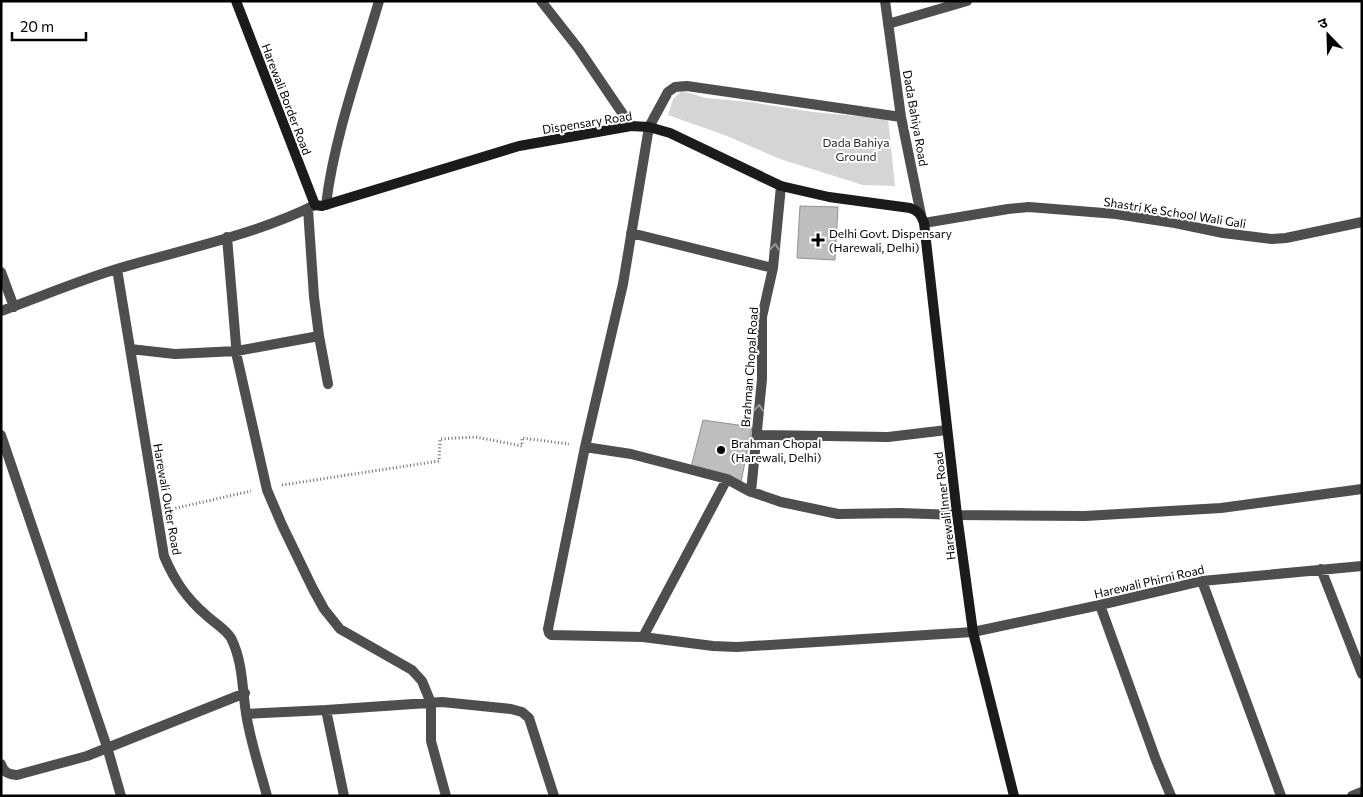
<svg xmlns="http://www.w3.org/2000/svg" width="1363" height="797" viewBox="0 0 1363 797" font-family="Commissioner,'Noto Sans Devanagari',sans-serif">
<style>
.green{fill:#d5d5d5}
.building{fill:#bebebe;stroke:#929292}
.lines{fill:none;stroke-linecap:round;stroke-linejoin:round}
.path{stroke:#707070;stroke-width:3;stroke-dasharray:1 2.5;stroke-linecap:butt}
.street{stroke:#4e4e4e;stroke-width:10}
.secondary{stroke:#1b1b1b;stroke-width:10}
.oneway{stroke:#959595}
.poi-dot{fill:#000;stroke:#fff;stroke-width:2}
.labels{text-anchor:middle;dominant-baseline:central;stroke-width:4;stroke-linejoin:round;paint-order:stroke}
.street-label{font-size:12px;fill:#000;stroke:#fff}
.park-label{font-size:12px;fill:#2c2c2c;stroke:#fff}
.poi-label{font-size:12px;fill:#000;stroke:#fff;text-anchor:start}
</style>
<rect width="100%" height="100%" fill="#fff"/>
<!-- green -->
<path class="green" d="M 682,91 L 706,98 L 750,102 L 813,112 L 888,119 L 895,186 L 863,185 L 780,159 L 727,136 L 668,115 L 673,99 Z"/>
<!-- building -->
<path class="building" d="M 800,206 L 838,207 L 835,260 L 797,258 Z
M 703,420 L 752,427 L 741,482 L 691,467 Z"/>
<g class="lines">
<!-- path -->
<path class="path" d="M 282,485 L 439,461 L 440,439 L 476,437 L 522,446 L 522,438 L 569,444
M 172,509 L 251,491"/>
<!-- street -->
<path class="street" d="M 541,1 L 578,48 L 631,126
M 885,1 L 901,117 L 921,215
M 888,24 L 967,1
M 901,117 L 687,86 L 675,87 L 668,92 L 649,127 L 623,284 L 585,447 L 548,629 L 549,633 L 551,635 L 643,637 L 713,646 L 737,647 L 973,632 L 1100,605 L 1202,581 L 1362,566
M 326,205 C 334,137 360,66 379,1
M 308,209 L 314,297 L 319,336 L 328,384
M 924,223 L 1008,209 L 1029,207 L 1116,214 L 1175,223 L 1223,233 L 1272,239 L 1286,238 L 1362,222
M 631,233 L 773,268
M 227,237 L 237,357 L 267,490 L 282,525 L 313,589 L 324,609 L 340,629 L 412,670 L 422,681 L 431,703 L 431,741 L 446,796
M 117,269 L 164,556 C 174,580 186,598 206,615 C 214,623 225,628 231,638 C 243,662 242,688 246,713 C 250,741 260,769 267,796
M 1,272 L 14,307
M 1,311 C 40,297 80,280 120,268 C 185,249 254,235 315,205
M 130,349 L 175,354 L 237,351 L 319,336
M 1,435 L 107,747 L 121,796
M 757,435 L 888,437 L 947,430
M 585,447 L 631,454 L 727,479 L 749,491 L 781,502 L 838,514 L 900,513 L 957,515 L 1085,516 L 1221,508 L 1362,489
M 751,492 L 762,379 L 762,317 L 773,268 L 781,186
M 1321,569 L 1362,674
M 1202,581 L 1281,796
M 1100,605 L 1156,760 L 1171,796
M 643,637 L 727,479
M 326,710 L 344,796
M 246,714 L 326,710 L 442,702 L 511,709 L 522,712 L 529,718 L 554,796
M 1,764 C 4,773 8,774 17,775 L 87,756 L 245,693
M 1352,796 L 1362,792"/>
<!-- secondary -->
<path class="secondary" d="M 236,1 L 315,205 L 322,206 L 519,146 L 631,126 L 649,127 L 670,133 L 781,186 L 829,197 L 910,208 C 919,211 921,215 924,223 L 957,515 L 973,632 L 1014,796"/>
</g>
<!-- one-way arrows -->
<defs><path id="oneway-chevron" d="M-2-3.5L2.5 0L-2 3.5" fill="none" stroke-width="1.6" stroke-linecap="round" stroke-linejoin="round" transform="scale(1.25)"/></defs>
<g class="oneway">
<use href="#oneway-chevron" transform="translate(775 247) rotate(-84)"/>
<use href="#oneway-chevron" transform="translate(759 408) rotate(-84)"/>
</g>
<!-- markers -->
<g class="poi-dot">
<path d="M815.5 232.5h5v5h5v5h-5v5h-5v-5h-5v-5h5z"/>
<circle cx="721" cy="450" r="5"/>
</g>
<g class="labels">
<!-- street labels -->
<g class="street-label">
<text transform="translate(287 99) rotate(69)">Harewali Border Road</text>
<text transform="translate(916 118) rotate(80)">Dada Bahiya Road</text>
<text transform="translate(587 122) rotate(-9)">Dispensary Road</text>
<text transform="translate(1175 212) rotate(9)">Shastri Ke School Wali Gali</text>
<text transform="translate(749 367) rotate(-86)">Brahman Chopal Road</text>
<text transform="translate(168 499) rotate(80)">Harewali Outer Road</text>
<text transform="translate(944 506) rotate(-97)">Harewali Inner Road</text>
<text transform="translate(1149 581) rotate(-13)">Harewali Phirni Road</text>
</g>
<!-- park labels -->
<g class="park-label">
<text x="856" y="142">Dada Bahiya<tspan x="856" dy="14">Ground</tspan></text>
</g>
<!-- poi labels -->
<g class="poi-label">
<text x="829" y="233">Delhi Govt. Dispensary<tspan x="829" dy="14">(Harewali, Delhi)</tspan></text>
<text x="731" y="443">Brahman Chopal<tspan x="731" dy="14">(Harewali, Delhi)</tspan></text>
</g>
</g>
<!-- border -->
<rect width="1363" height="797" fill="none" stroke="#000000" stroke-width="5"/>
<!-- north arrow -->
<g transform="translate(1328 35) rotate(337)" stroke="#ffffff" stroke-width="4" paint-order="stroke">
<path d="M0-4L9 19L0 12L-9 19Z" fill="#000000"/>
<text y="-8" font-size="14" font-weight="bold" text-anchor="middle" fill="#000000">उ</text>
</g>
<!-- scale -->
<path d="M12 32v8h74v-8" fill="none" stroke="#000000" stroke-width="2.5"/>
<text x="20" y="32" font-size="15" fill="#000000" stroke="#ffffff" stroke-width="4" paint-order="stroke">20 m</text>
</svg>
